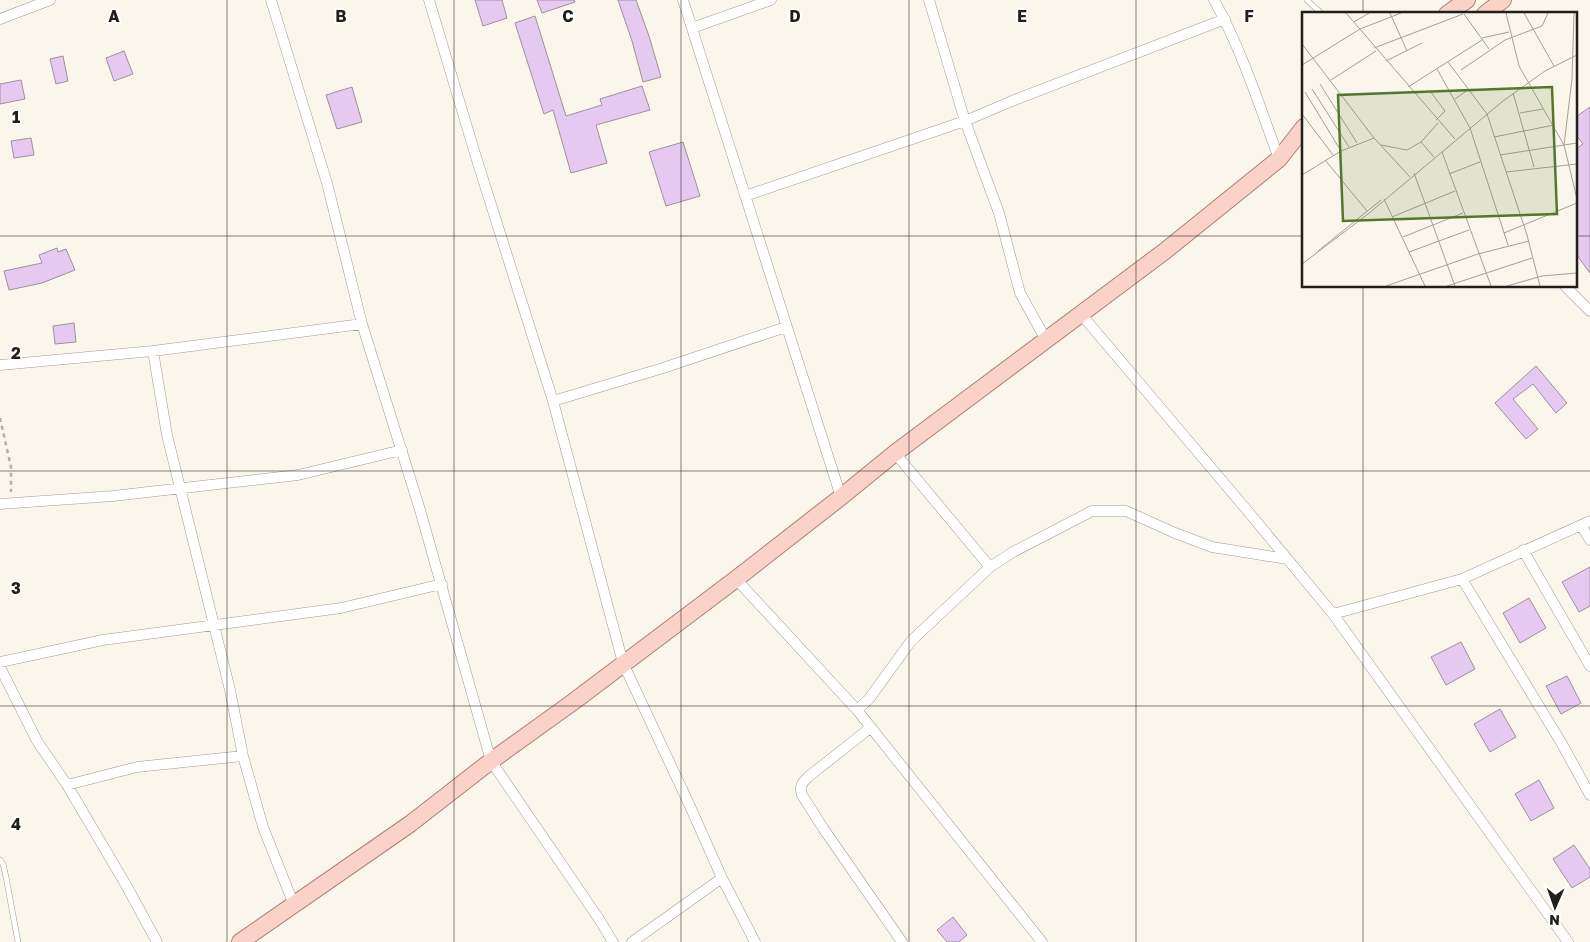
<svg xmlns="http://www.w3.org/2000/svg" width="1590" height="942" viewBox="0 0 1590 942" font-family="'Golos Text',sans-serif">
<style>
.building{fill:#e6c9f0;stroke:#99929b}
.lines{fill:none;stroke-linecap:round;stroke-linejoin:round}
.service-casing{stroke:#a19c92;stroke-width:6}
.minor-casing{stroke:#a19c92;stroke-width:11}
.primary-casing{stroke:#ac8074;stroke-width:18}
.path{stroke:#b3afa6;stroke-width:2.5;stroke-dasharray:4 4;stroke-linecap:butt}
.service{stroke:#fff;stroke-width:5}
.minor{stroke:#fff;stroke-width:10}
.primary{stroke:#fad2c8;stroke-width:16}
.grid{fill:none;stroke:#211f1b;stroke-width:1;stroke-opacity:0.55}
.inset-road{fill:none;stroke:#a4a098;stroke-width:1}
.view{fill:#56762c;fill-opacity:0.15;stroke:#56762c;stroke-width:2.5}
.inset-edge{fill:none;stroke:#211f1b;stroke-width:2.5}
.grid-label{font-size:16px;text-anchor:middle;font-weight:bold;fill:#211f1b;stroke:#fff;stroke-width:4;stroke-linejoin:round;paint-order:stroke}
</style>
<rect width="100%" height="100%" fill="#fbf6eb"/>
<!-- building -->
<path class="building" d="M 475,0 L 502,0 L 507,18 L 483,26 Z
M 537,0 L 574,0 L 575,2 L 542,13 Z
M 618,0 L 636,0 L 649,36 L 661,77 L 643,82 L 632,41 Z
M 535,16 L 566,116 L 602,105 L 600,99 L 642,86 L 650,110 L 596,125 L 607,163 L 571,173 L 553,110 L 544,114 L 515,23 Z
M 124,51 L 133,74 L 114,81 L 106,58 Z
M 63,56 L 68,81 L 56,84 L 50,59 Z
M 21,80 L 25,99 L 0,104 L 0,84 Z
M 352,87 L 362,122 L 337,129 L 326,95 Z
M 1590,107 L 1590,273 L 1576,254 L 1576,149 L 1583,144 L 1576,135 L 1576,117 Z
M 31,138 L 34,155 L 14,158 L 11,141 Z
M 683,142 L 700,196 L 666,206 L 649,152 Z
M 57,248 L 58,252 L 66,249 L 75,270 L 42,283 L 9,290 L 4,271 L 42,263 L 39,255 Z
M 74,323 L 76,342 L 55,344 L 53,326 Z
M 1536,366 L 1567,403 L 1556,413 L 1533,384 L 1513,399 L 1538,429 L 1526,439 L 1495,403 Z
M 1590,567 L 1590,606 L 1579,612 L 1562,582 Z
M 1529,598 L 1546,628 L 1520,643 L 1503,613 Z
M 1461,642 L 1475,669 L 1446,685 L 1431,657 Z
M 1567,676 L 1581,703 L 1561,714 L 1546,686 Z
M 1500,709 L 1516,737 L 1490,752 L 1474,724 Z
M 1539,780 L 1554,808 L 1531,821 L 1515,794 Z
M 1574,845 L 1590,869 L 1590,877 L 1572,888 L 1553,859 Z
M 953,917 L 967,935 L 959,942 L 947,942 L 937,930 Z"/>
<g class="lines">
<!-- service casing -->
<g class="service-casing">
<path id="service" d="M 1307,0 L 1322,14
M 0,860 L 3,864 L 6,877 L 18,942"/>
</g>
<!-- minor casing -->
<g class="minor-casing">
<path id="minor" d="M 271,0 L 327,183 L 362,324 L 420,510 L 491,761 L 599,919 L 613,942
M 429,0 L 476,157 L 553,401 L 623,663 L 689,804 L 722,878 L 755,942
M 683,0 L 841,497
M 929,0 L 965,121 L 999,213 L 1020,293 L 1046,340
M 1214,0 C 1241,48 1260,107 1279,159
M 0,19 L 50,0
M 692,28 L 771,0
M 745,196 L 965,121 L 1012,101 L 1225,19
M 1565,286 L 1590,311
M 1081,314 L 1246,509 L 1333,614 L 1568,942
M 153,351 L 167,435 L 230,690 L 243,756 L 263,827 L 294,905
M 0,365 L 153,351 L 362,324
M 553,401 L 663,368 L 786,327
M 895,453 L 990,567 L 1013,552 L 1092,511 L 1126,511 L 1175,533 L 1212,547 L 1287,559
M 0,504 L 113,496 L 298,475 L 402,450
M 1581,525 L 1590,540
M 1523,550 L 1590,666
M 736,579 L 857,710 L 1042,942
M 1462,579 L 1562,744 L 1590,795
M 1333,614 L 1462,579 L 1590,521
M 0,662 L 103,640 L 341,608 L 442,584
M 0,667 L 37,741 L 67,785 L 126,885 L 157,942
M 857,710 L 869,699 L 911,641 L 990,567
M 870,728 L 808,777 C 802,783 799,786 802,795 L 823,828 L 902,942
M 67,785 L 137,767 L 243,756
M 632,942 L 722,878"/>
</g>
<!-- primary casing -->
<g class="primary-casing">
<path id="primary" d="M 1447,14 L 1467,0
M 1485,14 L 1503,0
M 240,942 L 410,824 L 491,761 L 573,702 L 736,579 L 841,497 L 895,453 L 1165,251 L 1279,159 L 1304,127"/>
</g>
<!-- path -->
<path class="path" d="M 0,418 L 11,467 L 11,492"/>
<!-- service -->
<use href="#service" class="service"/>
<!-- minor -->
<use href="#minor" class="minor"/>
<!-- primary -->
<use href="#primary" class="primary"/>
</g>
<!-- grid -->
<path class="grid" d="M 227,0 L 227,942M 454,0 L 454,942M 681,0 L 681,942M 909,0 L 909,942M 1136,0 L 1136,942M 1363,0 L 1363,14M 0,236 L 1304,236M 1576,236 L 1590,236M 1363,286 L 1363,942M 0,471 L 1590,471M 0,706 L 1590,706"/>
<!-- overview -->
<g transform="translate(1302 12)">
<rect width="275" height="275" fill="#fbf6eb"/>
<path class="inset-road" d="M 44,1 L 153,127M 88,1 L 105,39M 204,1 L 217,54 L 262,133 L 275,187M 222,1 L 252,54M 162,2 L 187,37M 52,10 L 67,1M 180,26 L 207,20M 0,32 L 72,126 L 108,165M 72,36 L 161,2M 84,49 L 120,31M 146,50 L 185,102 L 225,223 L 238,274M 0,53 L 58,17 L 99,1M 135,57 L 168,116 L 206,233M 159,58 L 203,28 L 240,14 L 246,1M 29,68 L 74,39M 18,72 L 55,131M 106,75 L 180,28M 10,77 L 47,135M 128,79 L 143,99 L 134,108M 3,80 L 39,139M 211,81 L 232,155M 153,87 L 167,77M 218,101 L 241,97M 0,102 L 31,143M 192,125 L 252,113M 119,130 L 136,111M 79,133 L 105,138 L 119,130 L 132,145M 262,133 L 270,67 L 272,1M 140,140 L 189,274M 198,143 L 275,131M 23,148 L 65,199M 204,160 L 275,152M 112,161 L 153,274M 147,162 L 178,150M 0,163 L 39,139 L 72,126M 82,187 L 123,274M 90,205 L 153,179M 202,221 L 275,191M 101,225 L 161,201M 16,239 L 79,188M 107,240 L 167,218M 0,252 L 66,202 L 201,89 L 243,59 L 275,43M 84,274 L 176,242 L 227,229M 145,274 L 230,246M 205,274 L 240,264 L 275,261"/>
<path class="view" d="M 250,75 L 255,202 L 41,209 L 36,83 Z"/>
<rect width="275" height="275" class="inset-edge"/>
</g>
<g class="grid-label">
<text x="114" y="22">A</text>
<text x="341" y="22">B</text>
<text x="568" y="22">C</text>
<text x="795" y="22">D</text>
<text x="1022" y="22">E</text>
<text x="1249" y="22">F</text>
<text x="16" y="123">1</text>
<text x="16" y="359">2</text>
<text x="16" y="594">3</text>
<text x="16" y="830">4</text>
</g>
<!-- north arrow -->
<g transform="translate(1555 907) rotate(182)" stroke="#ffffff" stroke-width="4" paint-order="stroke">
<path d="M0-4L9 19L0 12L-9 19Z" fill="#211f1b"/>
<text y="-8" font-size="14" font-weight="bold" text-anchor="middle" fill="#211f1b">N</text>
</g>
</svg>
